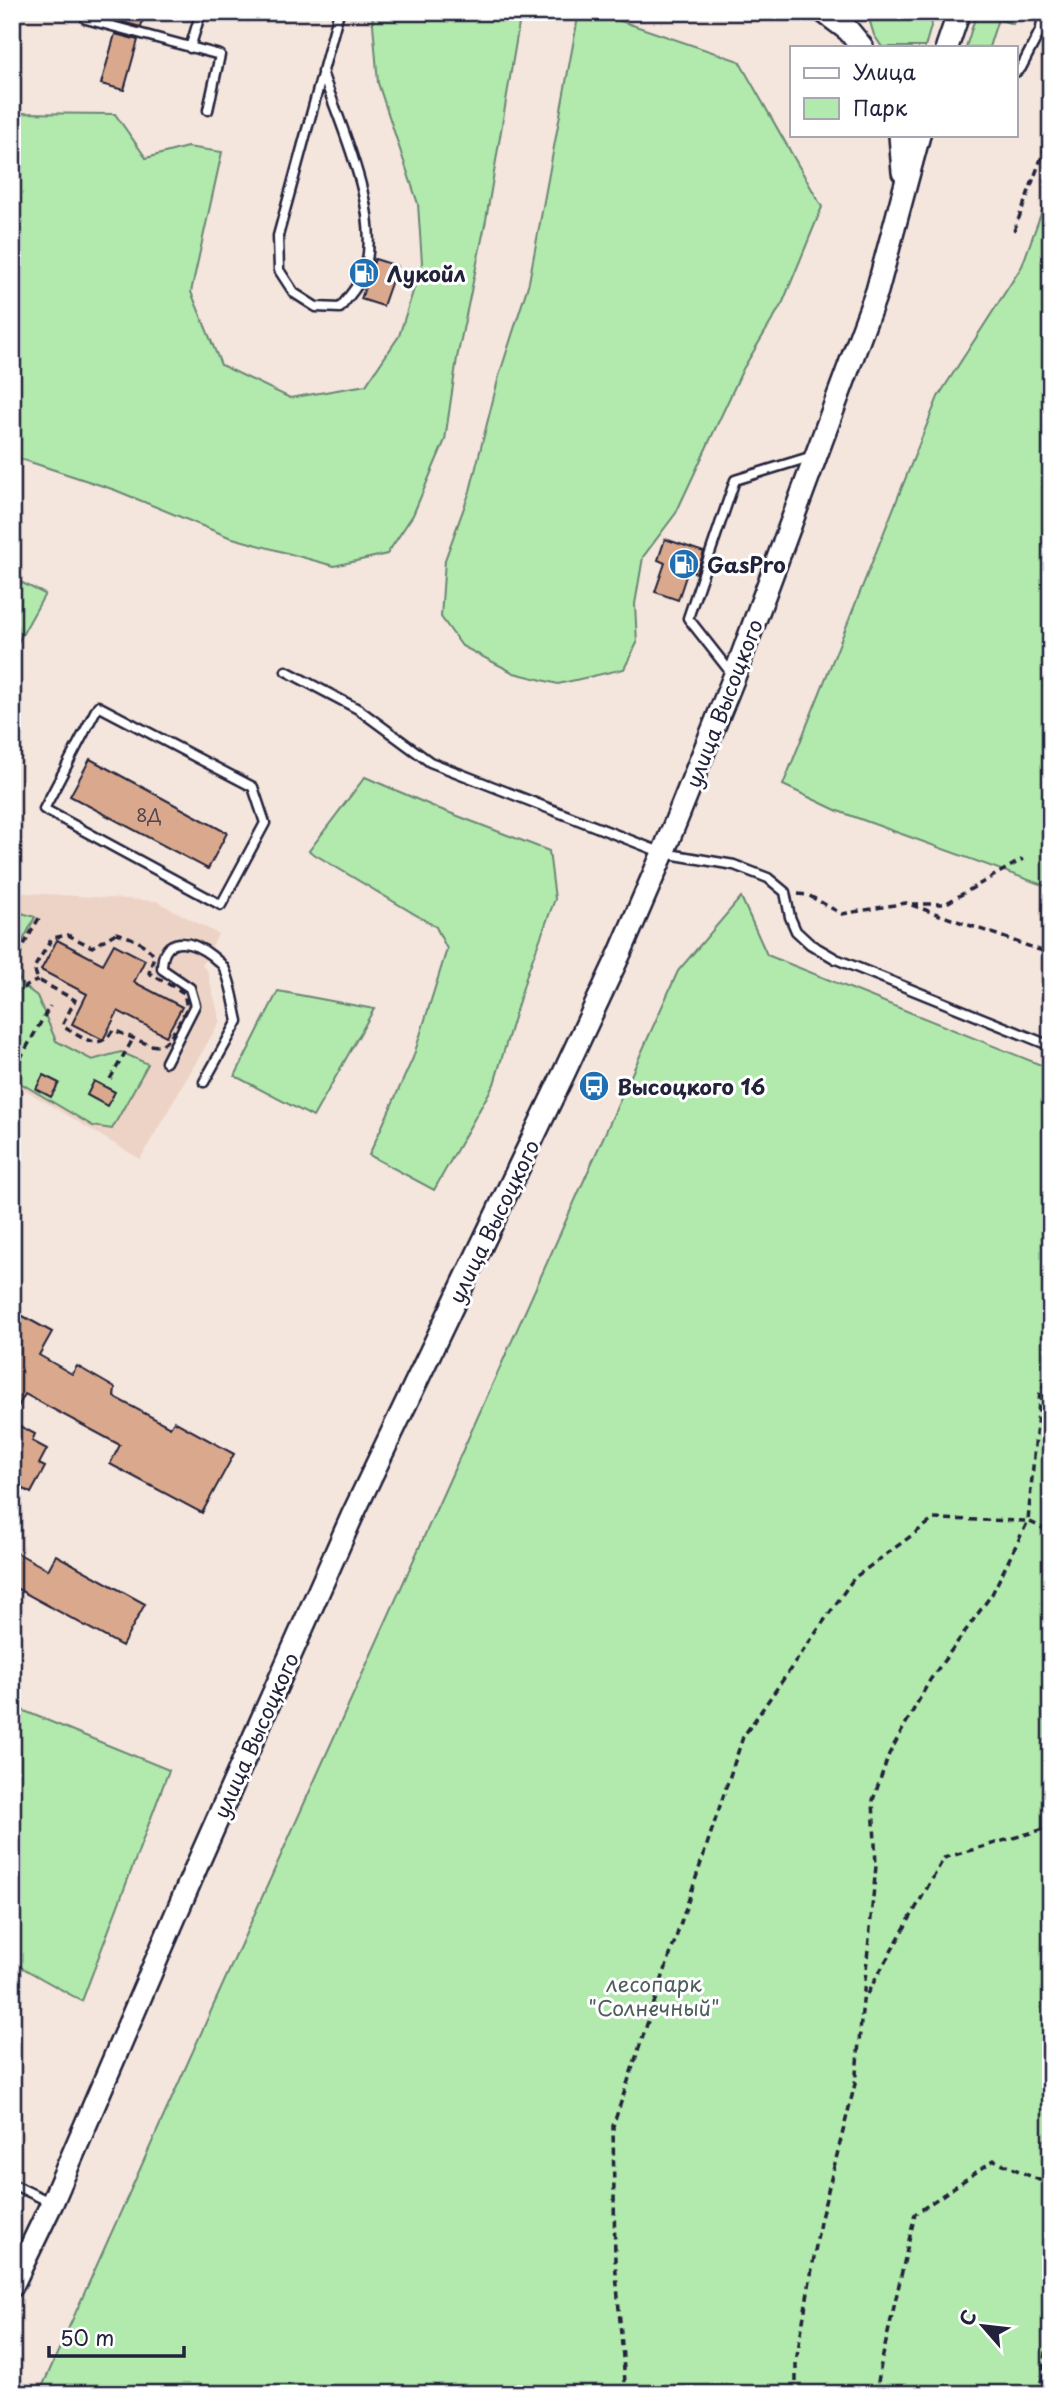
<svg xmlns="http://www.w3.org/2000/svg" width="1063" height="2406" viewBox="0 0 1063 2406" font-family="'Playpen Sans',sans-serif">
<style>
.built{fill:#ecd3c5}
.green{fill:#b2eaad;stroke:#6a8674;stroke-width:2}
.building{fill:#daa98d;stroke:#22223b;stroke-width:2}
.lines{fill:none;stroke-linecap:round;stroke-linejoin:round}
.service-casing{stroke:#22223b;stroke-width:13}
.secondary-casing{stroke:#22223b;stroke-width:26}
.path{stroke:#22223b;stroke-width:3.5;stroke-dasharray:7 5;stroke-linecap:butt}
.service{stroke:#fff;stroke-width:8}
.secondary{stroke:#fff;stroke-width:21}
.labels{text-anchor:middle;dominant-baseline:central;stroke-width:6;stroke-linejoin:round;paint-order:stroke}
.number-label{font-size:18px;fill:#504450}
.poi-label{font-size:21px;font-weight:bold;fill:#22223b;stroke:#fff;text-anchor:start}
.street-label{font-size:21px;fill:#22223b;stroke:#fff}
.park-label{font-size:21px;fill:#4d5e5d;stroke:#fff}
</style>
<rect width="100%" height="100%" fill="#f4e5dd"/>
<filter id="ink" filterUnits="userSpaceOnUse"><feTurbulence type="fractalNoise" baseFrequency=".0143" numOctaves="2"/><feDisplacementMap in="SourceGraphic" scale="14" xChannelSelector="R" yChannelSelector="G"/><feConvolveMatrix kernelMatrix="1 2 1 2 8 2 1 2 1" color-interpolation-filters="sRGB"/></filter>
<g filter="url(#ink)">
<!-- built -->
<path class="built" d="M 12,892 L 156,901 L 218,934 L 202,966 L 207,970 L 220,1021 L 140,1159 L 12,1082 Z"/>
<!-- green -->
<path class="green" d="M 372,12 L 521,12 L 486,220 L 457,358 L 445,440 L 413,515 L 387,554 L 334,566 L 229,537 L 115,490 L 12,456 L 12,113 L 115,114 L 146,158 L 187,147 L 222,152 L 191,292 L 221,365 L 290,398 L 366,385 L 399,336 L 422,263 L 418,204 L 378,83 Z
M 579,12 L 594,12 L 739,61 L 822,207 L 783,302 L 743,369 L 676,513 L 643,557 L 635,604 L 637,643 L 624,669 L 558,684 L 514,673 L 462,646 L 441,617 L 445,560 L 470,491 L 499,376 L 529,282 Z
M 867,12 L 935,12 L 925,47 L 882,47 L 874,35 Z
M 977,12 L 1019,12 L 1013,24 L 998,19 L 989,47 L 966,47 Z
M 1051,186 L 1051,888 L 838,811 L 783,785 L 938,397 L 1022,266 Z
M 12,578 L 45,594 L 12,653 Z
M 365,777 L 437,808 L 549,851 L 555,899 L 527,974 L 494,1084 L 434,1190 L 369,1155 L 413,1058 L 447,949 L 436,927 L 309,851 Z
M 741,897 L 767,955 L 1051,1069 L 1051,2394 L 39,2394 L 678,971 Z
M 12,910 L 35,917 L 13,960 L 20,983 L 37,996 L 56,1041 L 92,1060 L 121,1052 L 148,1064 L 112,1129 L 93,1126 L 12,1078 Z
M 278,991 L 374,1009 L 313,1117 L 235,1076 Z
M 12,1706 L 169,1770 L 82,2001 L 12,1962 Z"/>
<!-- building -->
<path class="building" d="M 121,12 L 145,12 L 141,27 L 118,21 Z
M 115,34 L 138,40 L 124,90 L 101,84 Z
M 375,259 L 397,266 L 383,306 L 361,299 Z
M 665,539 L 704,552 L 696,573 L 688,570 L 678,600 L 655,592 L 665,563 L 658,560 Z
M 90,759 L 227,833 L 208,869 L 70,796 Z
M 57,940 L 103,964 L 114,944 L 145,960 L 134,982 L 182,1007 L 166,1036 L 118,1011 L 103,1040 L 72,1024 L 87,994 L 41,970 Z
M 43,1075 L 59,1083 L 51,1097 L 36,1089 Z
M 94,1081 L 115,1092 L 107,1106 L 87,1095 Z
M 12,1310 L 52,1332 L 39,1355 L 72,1374 L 77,1366 L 115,1388 L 114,1397 L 170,1427 L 174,1421 L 234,1454 L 202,1513 L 110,1464 L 120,1445 L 25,1394 L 12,1418 Z
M 12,1422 L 35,1434 L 32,1441 L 47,1449 L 39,1464 L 45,1467 L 31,1493 L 24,1489 L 12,1512 Z
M 12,1550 L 48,1570 L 56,1555 L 145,1604 L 122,1646 L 12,1586 Z"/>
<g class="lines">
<!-- service casing -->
<g class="service-casing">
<path id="service" d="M 88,12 L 86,19 L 220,55 L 208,110
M 190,48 L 201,12
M 322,72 C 341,127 383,215 364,272 C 360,285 348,297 340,308 L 316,307 L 294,293 L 279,270 L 278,236 L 339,12
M 1016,72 L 1021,68 L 1041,29 L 1043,12
M 286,671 L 358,709 L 430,762 L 663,853 L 734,865 L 768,878 L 785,892 L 790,917 L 796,931 L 810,944 L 836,959 L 1051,1046
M 732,674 L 688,618 L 735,480 L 813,456
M 98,706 L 253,787 L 265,823 L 221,905 L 44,809 Z
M 166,1062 L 195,1005 L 190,988 L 162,969 C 162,933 192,940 212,956 C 216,960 222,963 224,968 C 232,983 234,1005 238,1021 L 204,1082
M 12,2184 L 50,2202"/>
</g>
<!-- secondary casing -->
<g class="secondary-casing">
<path id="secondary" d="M 824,12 L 848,30 L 862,47
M 947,47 L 959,12
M 900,135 L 903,172
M 12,2286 L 52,2203 L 198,1863 L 353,1514 L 563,1075 L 620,953 L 663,853 L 734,677 L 877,291 L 919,135"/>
</g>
<!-- path -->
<path class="path" d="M 1014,231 L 1051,132
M 798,894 L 808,895 L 842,914 L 906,903 L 1051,954
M 912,904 L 945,904 L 1023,859
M 116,933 C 129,936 147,944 154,956 L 149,973 L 184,993 L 187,1008 C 159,1060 163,1049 113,1030 C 100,1053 81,1037 64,1027 L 63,1024 L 75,1000 L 38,980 L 34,968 L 52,938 L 68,935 L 92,947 Z
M 12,966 L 39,918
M 12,994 L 38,980
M 20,1059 L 50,1006
M 110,1079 L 133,1039
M 867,1994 L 944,1858 L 1051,1827
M 626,2394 L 615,2261 L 613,2126 L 743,1737 L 854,1578 L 934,1519 L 1028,1521 L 1051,1532
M 796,2394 L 796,2362 L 820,2222 L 855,2084 L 876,1866 L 873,1800 L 889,1754 L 930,1680 L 992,1594 L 1028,1521 L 1040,1391 L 1051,1377
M 876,2394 L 881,2364 L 915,2214 L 994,2160 L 1046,2183 L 1051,2211
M 1039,2394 L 1051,2322"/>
<!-- service -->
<use href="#service" class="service"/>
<!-- secondary -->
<use href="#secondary" class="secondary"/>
</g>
</g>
<!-- icons -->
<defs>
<g id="fuel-disc" transform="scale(1.575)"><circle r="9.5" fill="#1f6fb2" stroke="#fff"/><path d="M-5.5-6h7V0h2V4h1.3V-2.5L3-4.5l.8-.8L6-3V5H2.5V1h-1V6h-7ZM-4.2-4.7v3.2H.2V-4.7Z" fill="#fff"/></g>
<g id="bus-disc" transform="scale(1.575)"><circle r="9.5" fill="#1f6fb2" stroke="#fff"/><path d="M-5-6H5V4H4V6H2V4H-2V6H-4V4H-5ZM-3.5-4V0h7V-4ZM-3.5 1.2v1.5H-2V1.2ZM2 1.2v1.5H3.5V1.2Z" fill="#fff"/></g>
</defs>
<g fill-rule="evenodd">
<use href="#fuel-disc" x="364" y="273"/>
<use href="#fuel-disc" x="684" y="564"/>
<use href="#bus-disc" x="594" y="1086"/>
</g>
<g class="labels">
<!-- number labels -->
<g class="number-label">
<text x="149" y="814">8Д</text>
</g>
<!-- poi labels -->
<g class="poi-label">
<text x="387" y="273">Лукойл</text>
<text x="707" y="564">GasPro</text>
<text x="617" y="1086">Высоцкого 16</text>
</g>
<!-- street labels -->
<g class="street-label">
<text transform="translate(723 703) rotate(-69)">улица Высоцкого</text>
<text transform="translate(493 1221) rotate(-64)">улица Высоцкого</text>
<text transform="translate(255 1735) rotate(-66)">улица Высоцкого</text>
</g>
<!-- park labels -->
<g class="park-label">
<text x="654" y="1983">лесопарк<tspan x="654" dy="24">"Солнечный"</tspan></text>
</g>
</g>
<!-- margin -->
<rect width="1063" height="2406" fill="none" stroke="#fff" stroke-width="42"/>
<rect x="21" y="21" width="1021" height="2364" fill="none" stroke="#22223b" stroke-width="2.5" filter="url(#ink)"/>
<!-- legend -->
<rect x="790" y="46" width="228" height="91" fill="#ffffff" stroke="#a7a7b1" stroke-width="2"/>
<rect x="804" y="68" width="35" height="10" fill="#ffffff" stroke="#a7a7b1" stroke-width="2"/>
<text x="853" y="80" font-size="21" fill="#22223b">Улица</text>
<rect x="804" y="98" width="35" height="21" fill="#b2eaad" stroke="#a7a7b1" stroke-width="2"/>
<text x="853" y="116" font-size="21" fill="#22223b">Парк</text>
<!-- north arrow -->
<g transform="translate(983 2326) rotate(298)" stroke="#ffffff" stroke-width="5" paint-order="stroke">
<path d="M0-5L12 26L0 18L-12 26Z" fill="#22223b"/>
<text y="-10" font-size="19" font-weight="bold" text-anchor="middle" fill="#22223b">С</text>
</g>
<!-- scale -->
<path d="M49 2346v10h135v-10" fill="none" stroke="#22223b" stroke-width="3.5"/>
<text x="60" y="2346" font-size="21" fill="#22223b" stroke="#ffffff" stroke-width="5" paint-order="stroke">50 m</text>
</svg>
